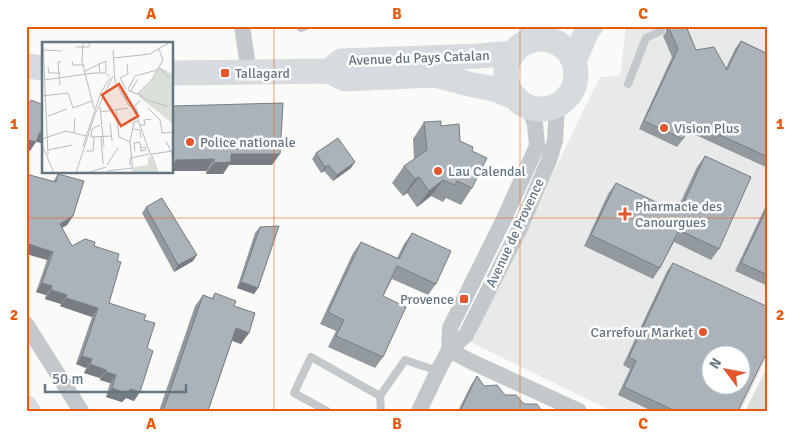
<svg xmlns="http://www.w3.org/2000/svg" width="794" height="437" viewBox="0 0 794 437" font-family="Signika,sans-serif">
<style>
.built{fill:#e8e9e9;fill-rule:evenodd}
.green{fill:#dadfd7}
.lines{fill:none;stroke-linecap:round;stroke-linejoin:round}
.lane{stroke:#c3c8cc;stroke-width:8}
.street{stroke:#c3c8cc;stroke-width:16}
.primary{stroke:#d6dbdf;stroke-width:25}
.wall{fill:#929a9f}
.shaded-wall{fill:#777d82}
.building{fill:#aab3b9;stroke:#777d82;fill-rule:evenodd}
.grid{fill:none;stroke:#e8590c;stroke-width:1;stroke-opacity:0.55}
.poi-dot{fill:#e4572e;stroke:#fff;stroke-width:2}
.labels{text-anchor:middle;dominant-baseline:central;stroke-width:5;stroke-linejoin:round;paint-order:stroke}
.street-label{font-size:14px;fill:#657683;stroke:#fff}
.poi-label{font-size:14px;fill:#657683;stroke:#fff;text-anchor:start}
.inset-road{fill:none;stroke:#b5bdc2;stroke-width:1}
.view{fill:#e4572e;fill-opacity:0.15;stroke:#e4572e;stroke-width:2.5}
.inset-edge{fill:none;stroke:#657683;stroke-width:2.5}
.neatline{fill:none;stroke:#e8590c;stroke-width:2}
.grid-label{font-size:16px;text-anchor:middle;font-weight:bold;fill:#e8590c}
</style>
<rect width="100%" height="100%" fill="#fafaf8"/>
<!-- built -->
<path class="built" d="M 626,26 L 768,26 L 768,355 L 741,411 L 612,411 L 470,342 L 600,77 L 620,76 ZM 712,354 L 742,354 L 742,384 L 712,384 Z"/>
<!-- green -->
<path class="green" d="M 768,365 L 768,411 L 745,411 Z"/>
<g class="lines">
<!-- lane -->
<path class="lane" d="M 301,26 L 301,28 L 306,26
M 524,26 L 529,40
M 628,84 L 646,38 L 661,31
M 327,411 L 294,393 L 311,357 L 380,396
M 381,411 L 380,396 L 405,360 L 438,371"/>
<!-- street -->
<path class="street" d="M 242,26 L 249,73
M 26,324 L 81,411
M 449,350 L 450,328 L 503,221 L 537,146 L 535,124 L 529,107
M 449,350 L 472,362 L 579,411
M 419,411 L 438,371 L 449,350 L 466,335 L 519,230 L 549,160 L 555,141 L 557,105"/>
<!-- primary -->
<path class="primary" d="M506 74a35 35 0 1 1 70 0a35 35 0 1 1-70 0Z
M 574,61 L 587,31 L 591,26
M 26,66 L 44,68
M 329,71 L 341,61 L 479,56 L 512,53
M 172,73 L 329,71 L 345,79 L 434,75 L 473,85 L 495,89 L 516,98
M 26,408 L 28,411"/>
</g>
<!-- wall -->
<path class="wall" d="M 664,26 L 686,26 L 696,50 L 726,68 L 735,49 L 741,41 L 768,54 L 768,168 L 687,131 L 683,139 L 677,147 L 639,129 L 672,57 L 663,36 L 666,32 L 666,29 Z
M 172,106 L 272,165 L 229,165 L 223,174 L 206,174 L 206,171 Z
M 424,122 L 441,126 L 472,151 L 472,188 L 461,205 L 446,198 L 443,202 L 431,196 L 417,207 L 407,193 L 403,196 L 392,183 L 404,166 L 414,159 L 413,139 Z
M 316,153 L 351,168 L 333,181 L 324,171 L 321,173 L 312,159 Z
M 705,156 L 719,249 L 711,260 L 674,242 L 660,268 L 653,279 L 584,246 L 608,194 L 616,183 L 676,212 L 697,167 Z
M 58,174 L 73,216 L 67,225 L 62,228 L 72,246 L 94,246 L 117,261 L 109,303 L 144,320 L 147,348 L 134,401 L 126,398 L 122,402 L 106,397 L 110,383 L 100,380 L 100,378 L 84,373 L 86,368 L 76,364 L 92,317 L 60,306 L 61,304 L 45,299 L 46,295 L 36,292 L 47,260 L 53,182 Z
M 768,201 L 768,286 L 735,271 Z
M 146,207 L 193,261 L 174,272 L 142,213 Z
M 260,227 L 258,288 L 254,294 L 237,288 L 255,233 Z
M 412,233 L 436,284 L 428,295 L 392,279 L 383,296 L 383,357 L 375,368 L 328,347 L 336,331 L 320,324 L 353,253 L 361,242 L 397,258 L 404,244 Z
M 673,263 L 738,411 L 652,411 L 618,395 L 630,369 L 623,365 L 667,271 Z
M 215,293 L 234,306 L 249,333 L 241,344 L 232,341 L 208,411 L 159,411 L 195,306 L 203,295 L 212,298 Z
M 477,376 L 484,386 L 524,404 L 542,411 L 458,411 L 471,385 Z"/>
<!-- shaded-wall -->
<path class="shaded-wall" d="M 60,26 L 77,26 L 75,29 Z
M 40,132 L 44,133 L 44,144 L 34,141 Z
M 29,140 L 36,142 L 30,151 L 26,149 Z
M 231,154 L 280,154 L 272,165 L 229,165 L 223,174 L 206,174 L 214,163 Z
M 214,159 L 206,171 L 172,171 L 172,163 L 176,160 Z
M 355,162 L 351,168 L 333,181 L 337,175 Z
M 328,165 L 324,171 L 321,173 L 325,167 Z
M 136,172 L 169,172 L 167,174 L 135,173 Z
M 419,177 L 407,193 L 403,196 L 415,179 Z
M 443,180 L 431,196 L 417,207 L 429,191 Z
M 73,216 L 67,225 L 54,233 L 60,224 Z
M 26,243 L 53,252 L 47,260 L 26,254 Z
M 197,255 L 193,261 L 174,272 L 178,265 Z
M 241,282 L 258,288 L 254,294 L 237,288 Z
M 42,283 L 52,286 L 46,295 L 36,292 Z
M 51,290 L 67,295 L 61,304 L 45,299 Z
M 66,298 L 98,308 L 92,317 L 60,306 Z
M 236,328 L 249,333 L 241,344 L 228,339 Z
M 82,356 L 92,359 L 86,368 L 76,364 Z
M 90,364 L 106,370 L 100,378 L 84,373 Z
M 106,372 L 116,375 L 110,383 L 100,380 Z
M 112,388 L 130,389 L 140,392 L 134,401 L 126,398 L 122,402 L 106,397 Z"/>
<!-- building -->
<path class="building" d="M 671,26 L 686,26 L 696,50 L 714,47 L 727,70 L 741,41 L 768,54 L 768,157 L 691,122 L 683,139 L 644,121 L 678,49 L 669,28 Z
M 31,100 L 44,105 L 44,133 L 40,132 L 36,142 L 29,140 L 26,150 L 26,101 L 30,102 Z
M 283,103 L 280,154 L 231,154 L 231,162 L 214,163 L 214,159 L 176,160 L 175,163 L 172,163 L 172,106 Z
M 441,121 L 441,126 L 459,124 L 460,141 L 473,147 L 472,151 L 487,158 L 472,188 L 457,181 L 455,185 L 443,180 L 429,191 L 419,177 L 415,179 L 404,166 L 427,150 L 424,122 Z
M 338,138 L 355,162 L 337,175 L 328,165 L 325,167 L 316,153 Z
M 705,156 L 751,177 L 719,249 L 679,230 L 660,268 L 591,235 L 616,183 L 679,213 Z
M 26,174 L 56,182 L 58,174 L 84,181 L 73,216 L 60,224 L 72,246 L 85,239 L 95,242 L 94,246 L 119,254 L 117,261 L 121,262 L 109,303 L 146,315 L 144,320 L 155,323 L 147,348 L 153,351 L 140,392 L 130,389 L 128,394 L 112,388 L 116,375 L 106,372 L 106,370 L 90,364 L 92,359 L 82,356 L 98,308 L 66,298 L 67,295 L 51,290 L 52,286 L 42,283 L 53,252 L 26,243 Z
M 162,198 L 197,255 L 178,265 L 146,207 Z
M 768,206 L 768,275 L 741,263 Z
M 279,226 L 258,288 L 241,282 L 260,227 Z
M 412,233 L 451,251 L 436,284 L 397,266 L 383,296 L 406,307 L 383,357 L 336,336 L 344,320 L 328,312 L 361,242 L 399,259 Z
M 673,263 L 768,307 L 768,350 L 738,411 L 675,411 L 624,387 L 636,361 L 629,357 ZM 712,354 L 742,354 L 742,384 L 712,384 Z
M 215,293 L 236,301 L 234,306 L 255,313 L 249,333 L 236,328 L 208,411 L 163,411 L 203,295 L 213,299 Z
M 477,376 L 484,386 L 497,385 L 505,395 L 516,395 L 524,404 L 537,404 L 542,411 L 460,411 Z"/>
<!-- grid -->
<path class="grid" d="M 274,26 L 274,411M 520,26 L 520,411M 26,218 L 768,218"/>
<!-- markers -->
<g class="poi-dot">
<rect x="220" y="68" width="10" height="10" rx="2.5"/>
<circle cx="664" cy="128" r="5"/>
<circle cx="190" cy="142" r="5"/>
<circle cx="438" cy="171" r="5"/>
<path d="M622.5 206.5h5v5h5v5h-5v5h-5v-5h-5v-5h5z"/>
<rect x="459" y="294" width="10" height="10" rx="2.5"/>
<circle cx="703" cy="332" r="5"/>
</g>
<g class="labels">
<!-- street labels -->
<g class="street-label">
<text transform="translate(419 58) rotate(-2)">Avenue du Pays Catalan</text>
<text transform="translate(515 233) rotate(-65)">Avenue de Provence</text>
</g>
<!-- poi labels -->
<g class="poi-label">
<text x="235" y="73">Tallagard</text>
<text x="674" y="128">Vision Plus</text>
<text x="200" y="142">Police nationale</text>
<text x="448" y="171">Lau Calendal</text>
<text x="635" y="206">Pharmacie des<tspan x="635" dy="16">Canourgues</tspan></text>
<text x="454" y="299" text-anchor="end">Provence</text>
<text x="693" y="332" text-anchor="end">Carrefour Market</text>
</g>
</g>
<!-- overview -->
<g transform="translate(42 42)">
<rect width="131" height="131" fill="#fafaf8"/>
<path d="M 118,25 L 132,33 L 131,82 L 95,53 L 109,40 ZM 109,114 L 115,131 L 92,131 L 92,125 L 106,123 L 106,115 Z" fill="#dadfd7"/>
<path class="inset-road" d="M 1,0 L 6,113M 41,0 L 40,19 L 52,67M 34,5 L 47,5 L 48,0M 2,8 L 20,9M 71,8 L 73,40 L 87,64 L 95,67 L 96,78M 72,16 L 108,12 L 128,0M 30,19 L 31,23 L 42,23M 57,22 L 64,19 L 64,30M 6,25 L 7,31 L 18,31M 116,25 L 128,36M 43,29 L 57,22 L 58,31M 2,38 L 52,31 L 64,31 L 68,35M 18,43 L 16,20 L 19,20M 84,47 L 78,36 L 86,32 L 85,22M 86,47 L 93,34 L 115,28M 86,48 L 95,52 L 109,39 L 121,18 L 117,7M 88,50 L 96,37M 96,51 L 104,58 L 125,64M 86,52 L 83,55 L 89,63 L 93,64 L 98,58M 0,54 L 26,51 L 31,66 L 50,59M 58,65 L 62,105M 106,66 L 118,78 L 120,91 L 132,90M 74,69 L 77,95 L 88,100M 58,70 L 86,66M 6,74 L 25,67M 96,78 L 108,111M 68,81 L 70,99M 58,83 L 50,87 L 49,95 L 70,94M 98,83 L 103,83 L 102,78 L 109,77M 91,87 L 98,88 L 99,96M 32,91 L 33,76M 59,95 L 61,122M 0,97 L 24,89 L 44,94M 124,99 L 132,116M 0,103 L 12,131M 41,104 L 59,50 L 68,36M 6,108 L 30,103M 44,109 L 51,109 L 52,95M 93,109 L 92,101 L 98,100 L 99,109 L 104,108 L 103,105 L 99,106M 109,111 L 116,131M 110,112 L 130,109M 65,123 L 76,106M 88,124 L 88,116 L 108,112M 65,129 L 90,126M 34,131 L 53,72 L 71,34M 45,131 L 64,125M 91,131 L 88,100 L 92,80 L 96,79"/>
<path class="view" d="M 77,42 L 96,74 L 79,84 L 60,53 Z"/>
<rect width="131" height="131" class="inset-edge"/>
</g>
<!-- border -->
<rect width="794" height="437" fill="none" stroke="#ffffff" stroke-width="55"/>
<!-- north arrow -->
<g transform="translate(726 370) rotate(302)"><circle r="24" fill="#ffffff" stroke="#c1c8cd"/>
<path d="M0-4L9 19L0 12L-9 19Z" fill="#e4572e"/>
<text y="-8" font-size="14" font-weight="bold" text-anchor="middle" fill="#657683">N</text>
</g>
<!-- scale -->
<path d="M45 384v8h141v-8" fill="none" stroke="#657683" stroke-width="2.5"/>
<text x="52" y="384" font-size="15" fill="#657683" stroke="#ffffff" stroke-width="4" paint-order="stroke">50 m</text>
<rect x="28" y="28" width="738" height="382" class="neatline"/>
<g class="grid-label">
<text x="151" y="19">A</text>
<text x="397" y="19">B</text>
<text x="643" y="19">C</text>
<text x="14" y="129">1</text>
<text x="780" y="129">1</text>
<text x="14" y="320">2</text>
<text x="780" y="320">2</text>
<text x="151" y="429">A</text>
<text x="397" y="429">B</text>
<text x="643" y="429">C</text>
</g>
</svg>
